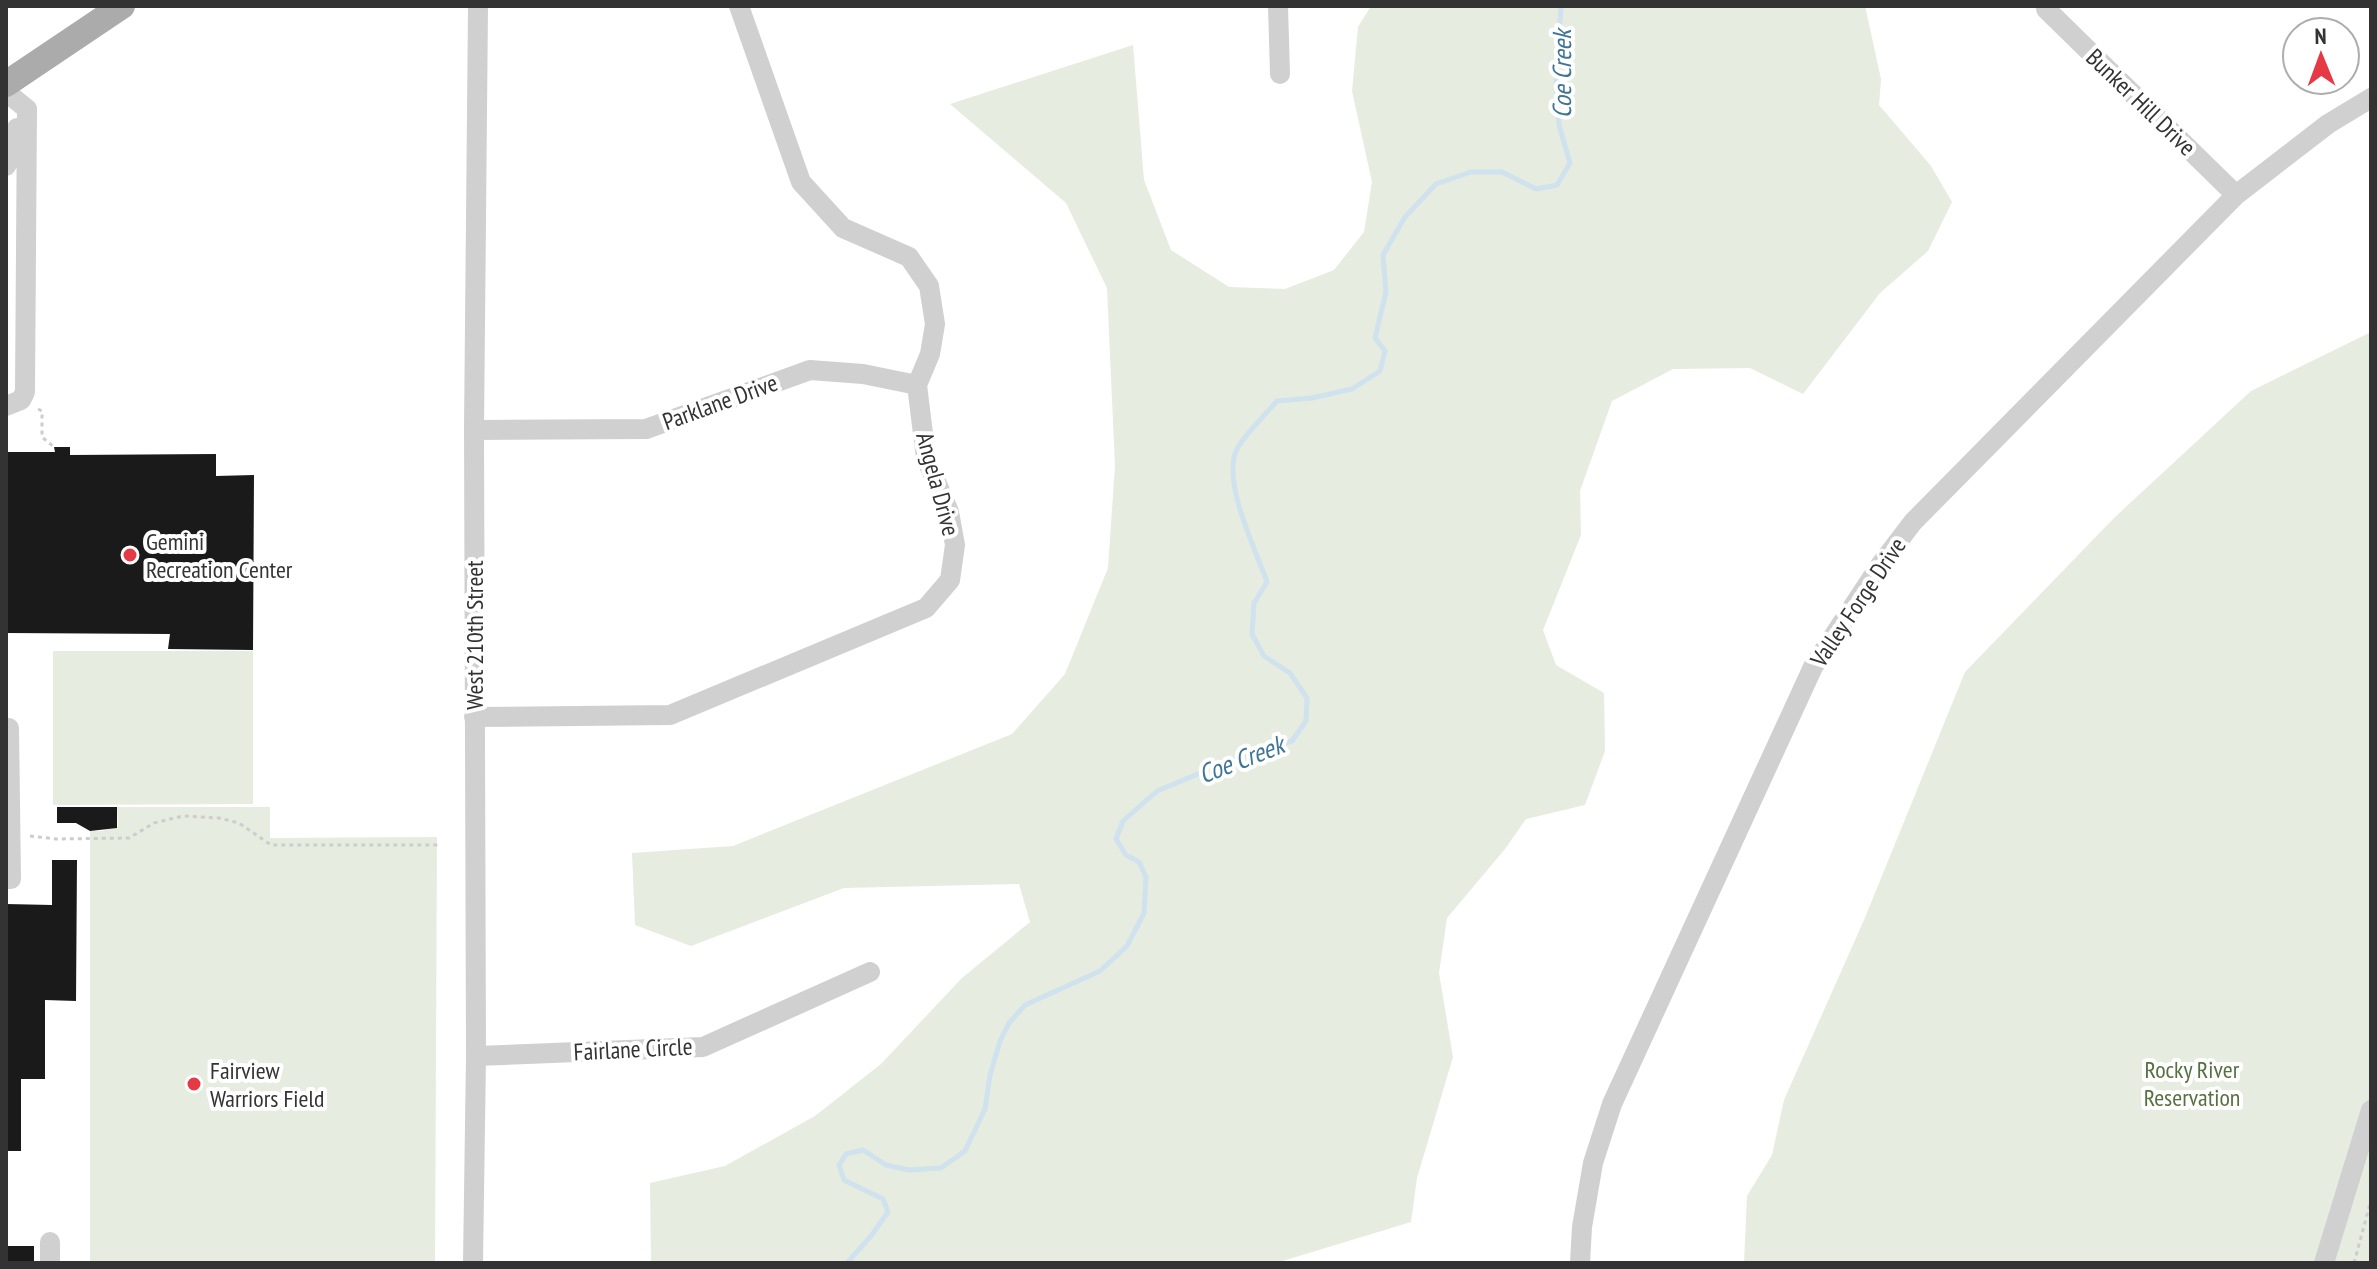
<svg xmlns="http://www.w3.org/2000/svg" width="2377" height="1269" viewBox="0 0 2377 1269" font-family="'PT Sans Narrow',sans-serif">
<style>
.green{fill:#e6ecdf}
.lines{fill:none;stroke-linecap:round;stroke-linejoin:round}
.stream{stroke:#cfe2ee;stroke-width:5}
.building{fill:#1a1a1a}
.path{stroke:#cdcdcd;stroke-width:3;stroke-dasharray:4 4;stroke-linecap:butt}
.minor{stroke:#d0d0d0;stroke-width:20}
.major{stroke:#ababab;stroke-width:26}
.poi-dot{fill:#e63946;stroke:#fff;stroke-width:3}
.labels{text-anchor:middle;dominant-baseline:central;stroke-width:8;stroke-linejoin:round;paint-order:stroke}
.street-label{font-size:24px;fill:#333;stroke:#fff}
.poi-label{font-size:24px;fill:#333;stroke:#fff;text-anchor:start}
.park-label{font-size:24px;fill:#56703f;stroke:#fff}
.water-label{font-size:26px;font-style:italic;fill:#3f7597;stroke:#fff}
</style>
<rect width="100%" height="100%" fill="#fff"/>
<!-- green -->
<path class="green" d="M 1371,6 L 1865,6 L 1881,79 L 1879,105 L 1931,166 L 1952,202 L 1928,251 L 1880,293 L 1803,394 L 1750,368 L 1673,369 L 1612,401 L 1580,491 L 1581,535 L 1543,630 L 1556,665 L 1604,693 L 1605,751 L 1585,805 L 1526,819 L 1505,849 L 1447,918 L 1439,973 L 1453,1057 L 1417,1178 L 1411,1222 L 1276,1263 L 651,1263 L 650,1183 L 725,1166 L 815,1116 L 881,1064 L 962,978 L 1030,922 L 1019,884 L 844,888 L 691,946 L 635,925 L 632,853 L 733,846 L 1012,734 L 1065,674 L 1108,568 L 1115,466 L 1107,288 L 1066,203 L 950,104 L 1133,45 L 1144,180 L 1171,250 L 1229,287 L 1285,289 L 1334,270 L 1364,232 L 1372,182 L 1352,91 L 1358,27 Z
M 2371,332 L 2371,1263 L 1744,1263 L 1747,1196 L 1772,1155 L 1784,1100 L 1864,920 L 1965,672 L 2114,518 L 2251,391 Z
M 53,651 L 253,651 L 253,804 L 53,805 Z
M 117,807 L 270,807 L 270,838 L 437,837 L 435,1263 L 90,1263 L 90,831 L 102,831 L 118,827 Z"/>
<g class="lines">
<!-- stream -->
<path class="stream" d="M 847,1263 L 871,1236 L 888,1212 L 883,1199 L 844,1180 L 839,1165 L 846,1154 L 863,1150 L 886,1165 L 909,1170 L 941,1168 L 965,1151 L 985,1109 L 990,1075 L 1000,1041 L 1009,1023 L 1025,1005 L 1100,971 L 1127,946 L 1144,913 L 1146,877 L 1139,862 L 1126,855 L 1116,839 L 1123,821 L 1157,791 L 1249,753 L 1292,741 L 1306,721 L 1307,698 L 1290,673 L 1264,656 L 1252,634 L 1254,603 L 1267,582 C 1256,550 1221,481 1237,449 C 1244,435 1266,414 1277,401 L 1312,398 L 1352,389 L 1380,371 L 1385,351 L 1375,338 L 1386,292 L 1383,255 L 1405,217 L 1436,184 L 1471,172 L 1502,172 L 1536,189 L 1557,185 L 1570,163 L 1559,125 L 1556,85 L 1561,6"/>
</g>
<!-- building -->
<path class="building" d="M 54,447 L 70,447 L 70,455 L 216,454 L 216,476 L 254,475 L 253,650 L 168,649 L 170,634 L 6,633 L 6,452 L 55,452 Z
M 57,807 L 117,807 L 117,828 L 90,831 L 76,823 L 57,823 Z
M 52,860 L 77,860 L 76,1001 L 45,1000 L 45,1079 L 21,1079 L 21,1151 L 6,1151 L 6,904 L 52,905 Z
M 6,1246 L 34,1246 L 34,1263 L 6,1263 Z"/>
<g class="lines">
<!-- path -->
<path class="path" d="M 38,409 L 42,411 L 42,437 L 54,447
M 30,836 L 56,839 L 129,838 L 154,823 L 183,816 L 219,818 L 239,823 L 271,845 L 441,845
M 2354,1263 L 2371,1200"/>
<!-- minor -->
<path class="minor" d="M 1278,6 L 1280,74
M 2046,9 L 2236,195
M 6,92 L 27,109 L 25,392 L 21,400 L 6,406
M 6,166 L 16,148 L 17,128
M 474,430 L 646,429 L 810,370 L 863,374 L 917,385
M 474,717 L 670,715 L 926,608 L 950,580 L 955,545 L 949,512 L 926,458 L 917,385 L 930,354 L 935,324 L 929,286 L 909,257 L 843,228 L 801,182 L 739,6
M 6,728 L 9,728 L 11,879 L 6,879
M 476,1056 L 703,1047 L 870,972
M 50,1263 L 50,1242
M 473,1263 L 476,1056 L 474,430 L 478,6
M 1580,1263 L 1582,1227 L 1593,1163 L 1612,1104 L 1813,667 L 1881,564 L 1913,522 L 2236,195 L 2328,124 L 2371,98
M 2324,1263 L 2371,1110"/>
<!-- major -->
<path class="major" d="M 6,84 L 122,6"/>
</g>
<!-- markers -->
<g class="poi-dot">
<circle cx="130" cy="555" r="8"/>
<circle cx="194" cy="1084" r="8"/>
</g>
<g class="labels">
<!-- street labels -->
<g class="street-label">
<text transform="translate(2141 102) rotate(44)">Bunker Hill Drive</text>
<text transform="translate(720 402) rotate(-20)">Parklane Drive</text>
<text transform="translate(938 484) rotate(75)">Angela Drive</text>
<text transform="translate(1858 602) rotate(-56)">Valley Forge Drive</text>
<text transform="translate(474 635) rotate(-90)">West 210th Street</text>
<text transform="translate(633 1049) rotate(-3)">Fairlane Circle</text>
</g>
<!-- poi labels -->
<g class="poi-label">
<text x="146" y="541">Gemini<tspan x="146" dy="28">Recreation Center</tspan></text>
<text x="210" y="1070">Fairview<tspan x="210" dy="28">Warriors Field</tspan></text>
</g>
<!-- park labels -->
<g class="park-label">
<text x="2192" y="1069">Rocky River<tspan x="2192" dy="28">Reservation</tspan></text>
</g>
<!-- water labels -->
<g class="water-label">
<text transform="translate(1561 74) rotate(-90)">Coe Creek</text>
<text transform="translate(1241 759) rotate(-21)">Coe Creek</text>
</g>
</g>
<!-- border -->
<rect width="2377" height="1269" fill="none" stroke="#333333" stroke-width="16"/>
<!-- north arrow -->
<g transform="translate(2321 56) rotate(359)"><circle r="38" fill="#ffffff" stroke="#adadad" stroke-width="2"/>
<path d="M0-6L14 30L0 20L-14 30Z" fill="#e63946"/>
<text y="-12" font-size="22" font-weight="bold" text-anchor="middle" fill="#333333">N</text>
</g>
</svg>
